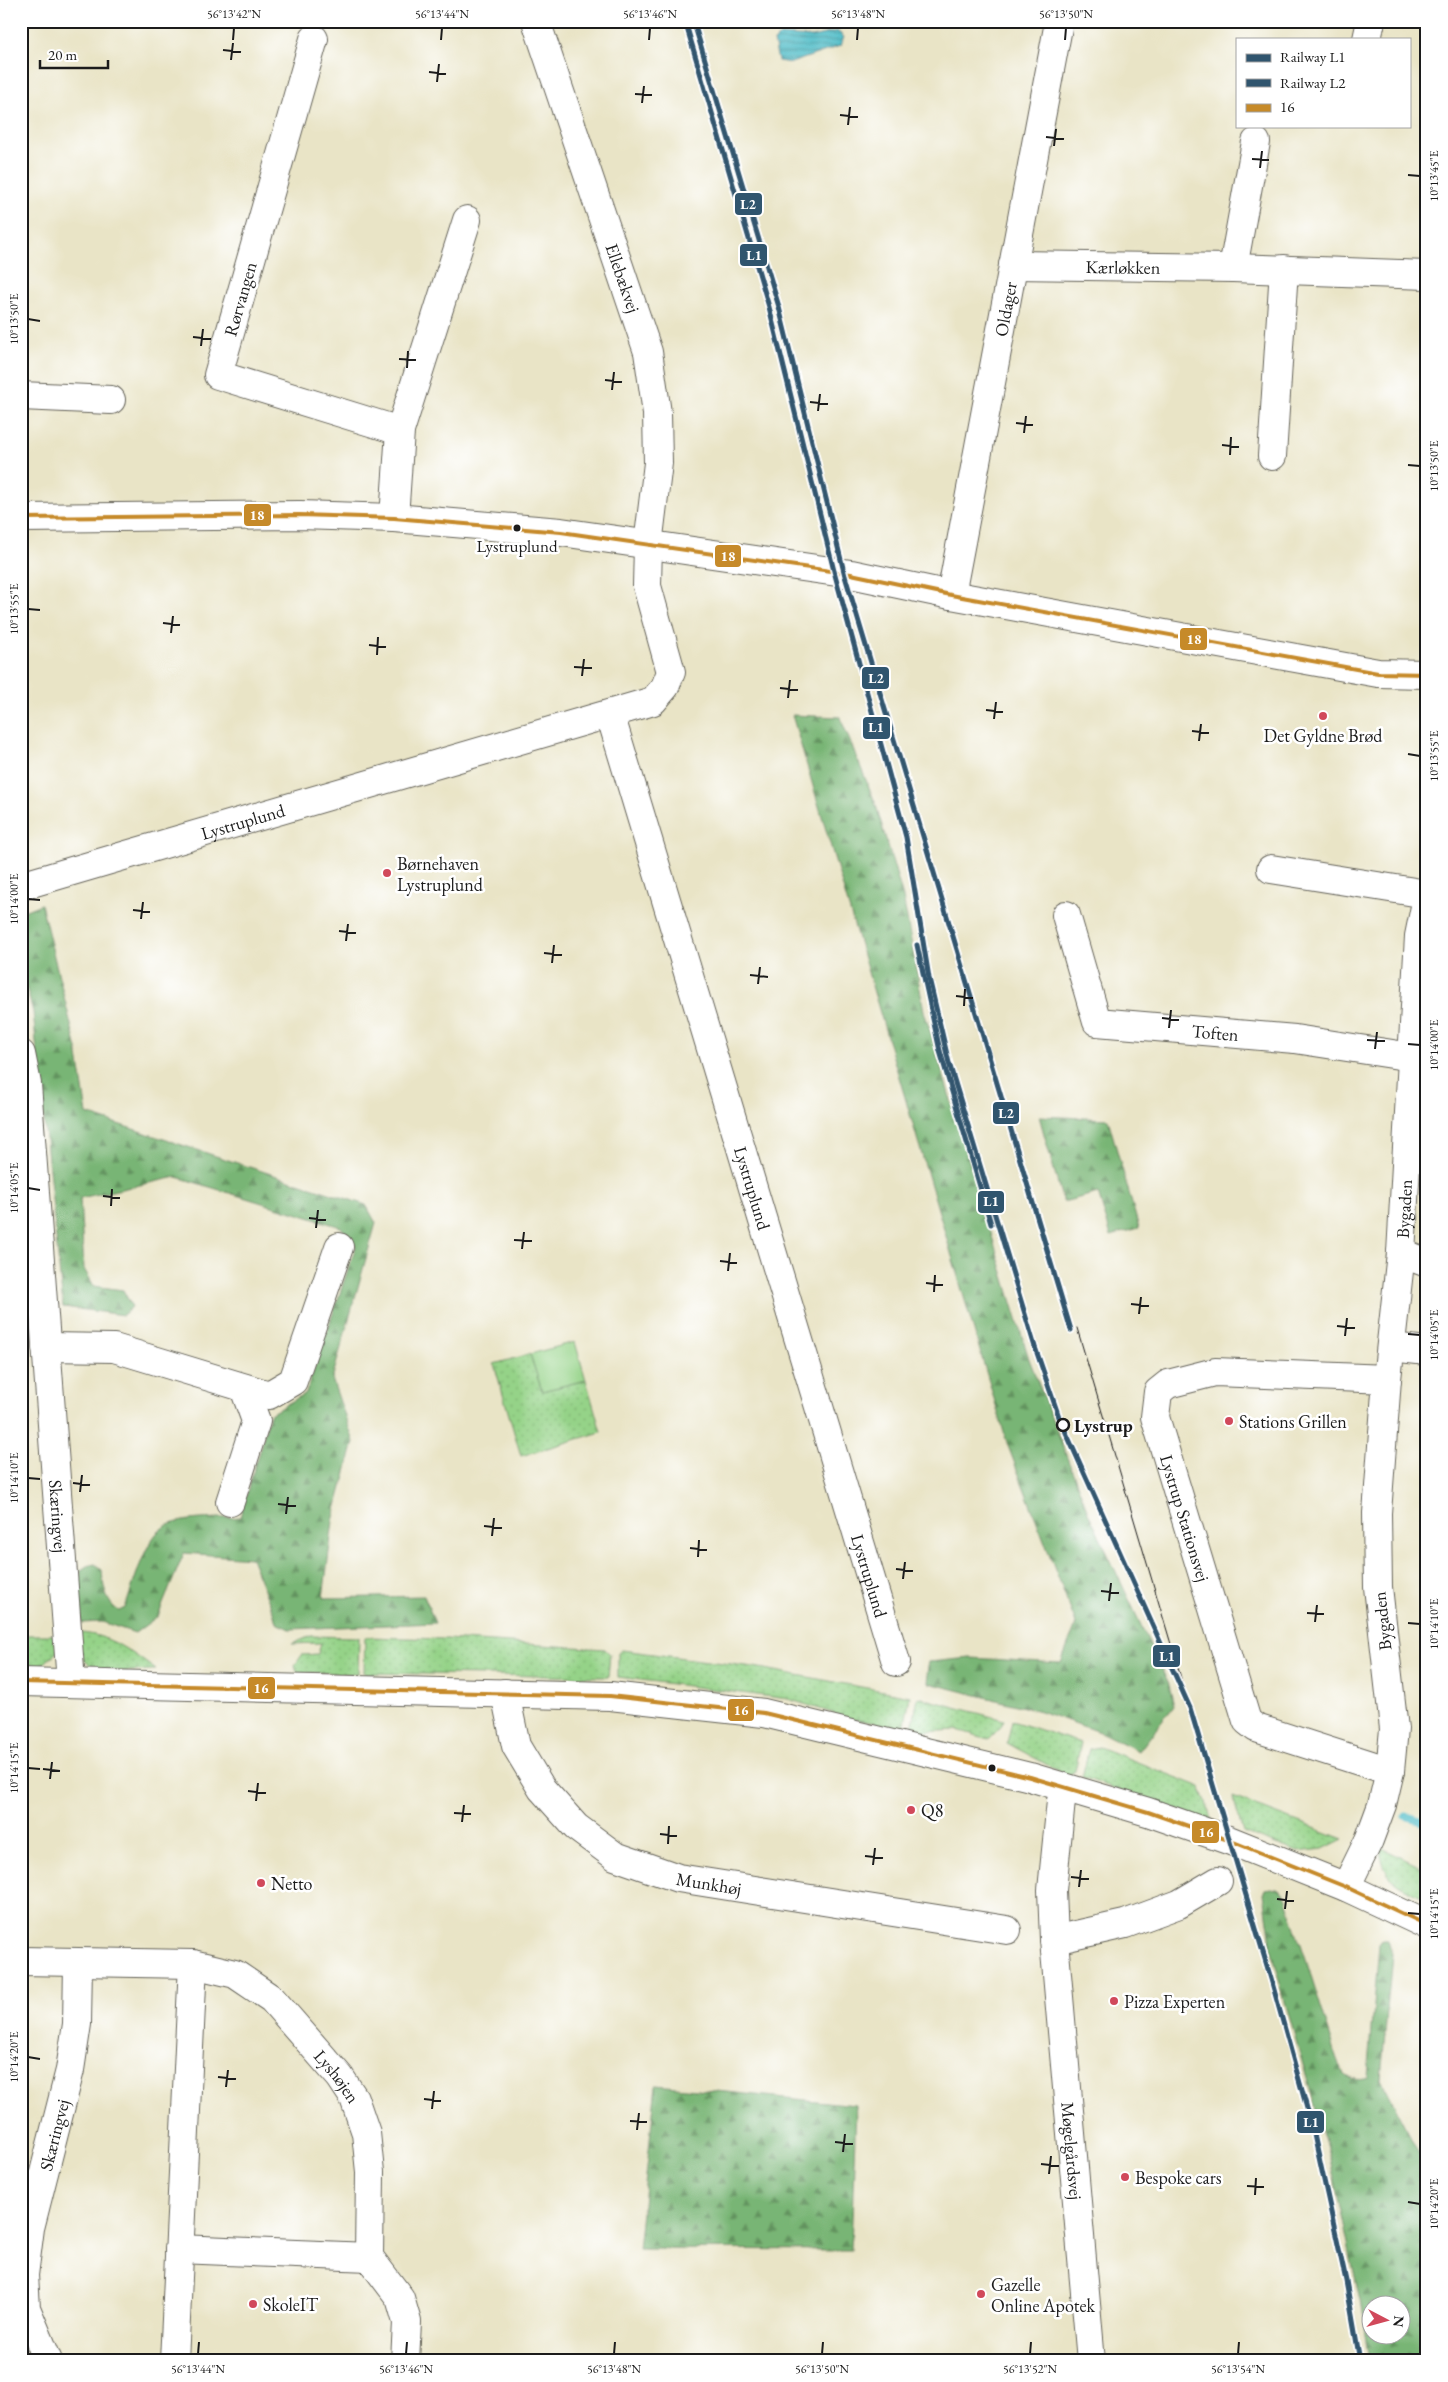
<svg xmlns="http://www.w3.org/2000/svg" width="1448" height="2382" viewBox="0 0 1448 2382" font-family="'EB Garamond',serif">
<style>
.grass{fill:url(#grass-dots);stroke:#587852}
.forest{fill:url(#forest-firs);stroke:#4a6848;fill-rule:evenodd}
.garden{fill:#95d388;stroke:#587852}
.water{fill:url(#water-rules);stroke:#356c72}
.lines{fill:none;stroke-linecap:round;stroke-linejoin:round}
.stream{stroke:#4ebcc7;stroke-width:7}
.minor-casing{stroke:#646258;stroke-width:30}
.minor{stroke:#fff;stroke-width:28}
.tram{stroke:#1c1c1c;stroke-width:1}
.bus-1-casing{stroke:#fff;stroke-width:8}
.bus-2-casing{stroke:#fff;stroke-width:8}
.bus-1{stroke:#c68a29;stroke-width:4}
.bus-2{stroke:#c68a29;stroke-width:4}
.rail-1-casing{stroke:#fff;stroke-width:9}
.rail-2-casing{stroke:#fff;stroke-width:9}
.rail-1{stroke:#30556e;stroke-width:5}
.rail-2{stroke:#30556e;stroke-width:5}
.ticks{fill:none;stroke:#1c1c1c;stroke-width:2}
.bus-dot{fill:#1c1c1c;stroke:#fff;stroke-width:2}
.poi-dot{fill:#d1495b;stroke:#fff;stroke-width:2}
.stop-dot{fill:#fff;stroke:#1c1c1c;stroke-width:2.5}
.labels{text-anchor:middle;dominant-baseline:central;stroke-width:5;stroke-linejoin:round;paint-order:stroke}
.bus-label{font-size:17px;fill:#1c1c1c;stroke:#fff}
.street-label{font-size:18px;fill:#1c1c1c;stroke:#fff}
.poi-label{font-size:18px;fill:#1c1c1c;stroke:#fff;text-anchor:start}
.stop-label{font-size:18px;font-weight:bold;fill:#1c1c1c;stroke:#fff;text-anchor:start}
.line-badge{stroke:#fff;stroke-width:2}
.badge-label{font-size:14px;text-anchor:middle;font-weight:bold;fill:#fff}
.neatline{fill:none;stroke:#1c1c1c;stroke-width:2}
.ticks-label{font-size:12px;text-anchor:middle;fill:#1c1c1c}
</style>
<defs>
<pattern id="grass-dots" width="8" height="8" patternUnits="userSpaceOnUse" patternTransform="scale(1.25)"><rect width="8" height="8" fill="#95d388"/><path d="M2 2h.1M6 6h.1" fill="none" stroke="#80b575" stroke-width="1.8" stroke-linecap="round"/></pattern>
<pattern id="forest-firs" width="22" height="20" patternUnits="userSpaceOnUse" patternTransform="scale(1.25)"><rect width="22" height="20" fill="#78b574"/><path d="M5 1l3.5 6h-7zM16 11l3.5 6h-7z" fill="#62925e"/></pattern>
<pattern id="water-rules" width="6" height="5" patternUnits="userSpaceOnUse" patternTransform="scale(1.25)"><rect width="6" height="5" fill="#4ebcc7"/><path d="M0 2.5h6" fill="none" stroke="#4098a1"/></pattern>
</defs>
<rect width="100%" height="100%" fill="#fff"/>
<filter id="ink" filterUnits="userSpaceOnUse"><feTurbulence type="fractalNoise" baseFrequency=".02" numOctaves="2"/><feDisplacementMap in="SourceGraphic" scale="10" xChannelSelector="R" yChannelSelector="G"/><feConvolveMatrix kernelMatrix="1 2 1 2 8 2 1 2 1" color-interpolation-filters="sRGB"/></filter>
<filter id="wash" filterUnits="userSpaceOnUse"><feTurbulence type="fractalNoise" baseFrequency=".0096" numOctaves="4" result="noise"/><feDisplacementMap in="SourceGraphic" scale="20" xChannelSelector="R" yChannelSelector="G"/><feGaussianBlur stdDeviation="1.12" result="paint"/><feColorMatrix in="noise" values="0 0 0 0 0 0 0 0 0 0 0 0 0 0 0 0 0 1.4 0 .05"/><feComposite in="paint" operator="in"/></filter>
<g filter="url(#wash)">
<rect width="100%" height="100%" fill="#e9e4c6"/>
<!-- grass -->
<path class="grass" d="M 530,1354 L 542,1391 L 586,1380 L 601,1432 L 521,1456 L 494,1364 Z
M 79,1633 C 110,1634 132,1653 156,1670 C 136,1670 87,1678 81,1653 C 79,1647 80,1639 79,1633 Z
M 21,1635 L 57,1635 L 57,1652 L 39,1668 L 21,1668 Z
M 311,1636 L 359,1637 L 358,1674 L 297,1672 L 295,1665 L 302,1655 L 318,1654 L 321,1643 L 292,1644 Z
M 365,1637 L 446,1639 L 605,1649 L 610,1654 L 608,1677 L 364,1673 Z
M 622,1650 L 754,1667 L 910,1696 L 904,1728 L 852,1719 L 788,1699 L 618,1677 L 618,1653 Z
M 918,1697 L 1004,1720 L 1000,1728 L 989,1739 L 957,1730 L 921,1732 L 912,1729 Z
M 1012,1721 L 1081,1743 L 1075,1771 L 1068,1776 L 1007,1743 Z
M 1099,1747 L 1201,1787 L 1212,1822 L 1082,1777 L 1089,1749 Z
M 1233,1797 L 1343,1839 L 1323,1849 L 1298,1852 L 1243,1832 Z
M 1380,1847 L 1427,1870 L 1427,1898 C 1400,1887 1382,1880 1380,1847 Z"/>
<!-- forest -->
<path class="forest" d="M 792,715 L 840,717 L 875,802 L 903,897 L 924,1011 L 1029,1359 L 1088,1512 L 1169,1685 L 1174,1706 L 1139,1751 L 1102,1733 L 1040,1711 L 929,1683 L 927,1673 L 929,1662 L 970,1658 L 1061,1663 L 1076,1624 L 1008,1446 Z
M 41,904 L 77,1049 L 87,1114 L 366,1205 L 376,1223 L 332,1379 L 354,1442 L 333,1521 L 323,1598 L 424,1596 L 435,1623 L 290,1629 L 278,1624 L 251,1558 L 184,1553 L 158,1616 L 135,1633 L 102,1622 L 82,1623 L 78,1594 L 81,1570 L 87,1566 L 95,1564 L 102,1570 C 103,1585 105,1602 119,1611 L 125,1608 C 133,1587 145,1538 164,1527 C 181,1517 220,1519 240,1517 L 270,1414 L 306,1393 L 356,1246 L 341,1227 L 177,1177 L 80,1198 L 84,1269 L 94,1286 L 123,1290 L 132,1307 L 123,1315 L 63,1307 L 33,1012 L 21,968 L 21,912 Z
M 1039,1116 L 1108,1119 L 1139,1228 L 1111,1236 L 1098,1193 L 1063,1202 Z
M 1272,1888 L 1279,1890 L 1287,1900 L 1341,2070 C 1349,2078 1358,2082 1368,2078 L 1379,1944 L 1383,1939 L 1388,1939 L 1392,1954 L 1381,2079 L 1419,2153 L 1427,2155 L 1427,2361 L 1369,2361 L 1361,2306 L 1330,2160 L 1274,1963 L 1264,1894 L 1266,1889 ZM 1400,2304 L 1400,2334 L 1370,2334 L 1370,2304 Z
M 656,2085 L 856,2105 L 851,2250 L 638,2249 Z"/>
<!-- garden -->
<path class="garden" d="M 575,1342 L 586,1380 L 542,1391 L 530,1354 Z"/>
<!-- water -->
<path class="water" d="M 837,31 L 844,37 L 840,46 L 791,63 L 778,61 L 774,41 L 780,35 L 812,37 Z"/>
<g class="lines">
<!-- stream -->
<path class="stream" d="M 820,22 L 822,21
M 1405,1816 L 1427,1822"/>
</g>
</g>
<g filter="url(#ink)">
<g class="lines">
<!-- minor casing -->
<g class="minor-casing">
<g id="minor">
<path d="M 314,39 L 218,375 L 400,431"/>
<path d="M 1367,39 L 1371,21"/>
<path id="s1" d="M 1013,265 L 1233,268 L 1427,275"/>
<path d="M 1233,268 L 1256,142"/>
<path d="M 21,396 L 111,400"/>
<path d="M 1272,456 L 1284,269"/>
<path d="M 21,518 L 300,515 L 394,518 L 561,532 L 851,574 L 951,595 L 1378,673 L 1427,674"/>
<path d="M 394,518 L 400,431 L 467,220"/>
<path id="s2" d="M 951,595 L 1059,22"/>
<path id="s3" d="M 610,714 L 896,1662"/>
<path d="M 1271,869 L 1427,894"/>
<path id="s4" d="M 21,886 L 653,701 L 665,687 L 671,672 L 647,586 L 648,545 L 658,463 L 657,413 L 648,352 L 536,21"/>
<path id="s5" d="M 1066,915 L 1097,1022 L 1295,1039 L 1412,1057"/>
<path id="s6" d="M 21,1054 L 27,1084 L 71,1683"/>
<path d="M 1401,1253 L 1427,1263"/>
<path d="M 46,1347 L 114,1348 L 269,1395 L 293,1381 L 339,1247"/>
<path d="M 1391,1347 L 1427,1351"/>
<path id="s7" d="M 1387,1379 L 1215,1372 L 1168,1384 L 1158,1392 L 1155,1417 L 1247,1721 L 1256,1728 L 1390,1771"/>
<path d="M 230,1502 L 256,1421 L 244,1388"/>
<path d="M 21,1682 L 610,1696 L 764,1713 L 1030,1777 L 1148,1812 L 1231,1841 L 1346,1887 L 1427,1925"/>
<path id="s8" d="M 505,1693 L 516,1746 L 542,1789 L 576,1827 L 615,1856 L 678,1878 L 1007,1930"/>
<path id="s9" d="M 1066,1788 L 1061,1801 L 1052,1890 L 1054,1940 L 1091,2361"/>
<path id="s10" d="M 1346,1887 L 1369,1840 L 1382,1805 L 1390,1771 L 1394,1729 L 1378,1587 L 1377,1513 L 1387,1379 L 1401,1253 L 1419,936 L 1427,897"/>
<path d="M 1054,1940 L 1125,1924 L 1179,1904 L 1218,1881"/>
<path id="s11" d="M 21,1961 L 193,1964 L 235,1974 L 272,1999 L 340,2077 L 354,2098 L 366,2133 L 370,2172 L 369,2257 L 400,2298 L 407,2322 L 405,2361"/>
<path d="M 179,2249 L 369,2257"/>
<path id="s12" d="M 48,2361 L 26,2308 L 24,2275 L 30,2228 L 70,2070 L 77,2024 L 78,1963"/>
<path d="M 174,2361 L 193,1964"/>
</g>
</g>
<!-- minor -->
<use href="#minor" class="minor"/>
<!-- tram -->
<path class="tram" d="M 1077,1328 L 1190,1708"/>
<!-- bus-1 casing -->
<g class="bus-1-casing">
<path id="bus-1" d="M 21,1682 L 610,1696 L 764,1713 L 1030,1777 L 1148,1812 L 1231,1841 L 1346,1887 L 1427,1925"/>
</g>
<!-- bus-2 casing -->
<g class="bus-2-casing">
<path id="bus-2" d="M 21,518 L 300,515 L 394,518 L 561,532 L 851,574 L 951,595 L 1378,673 L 1427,674"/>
</g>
<!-- bus-1 -->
<use href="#bus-1" class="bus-1"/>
<!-- bus-2 -->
<use href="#bus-2" class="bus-2"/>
<!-- rail-1 casing -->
<g class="rail-1-casing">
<path id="rail-1" d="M 685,21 L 769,307 L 834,571 L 906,837 L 929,978 L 949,1063 L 1035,1347 L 1059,1417 L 1190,1708 L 1271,1979 L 1313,2130 L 1346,2281 L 1360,2361"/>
</g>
<!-- rail-2 casing -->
<g class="rail-2-casing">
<path id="rail-2" d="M 694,23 L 779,307 L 845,576 L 1071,1330
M 917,945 L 940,1051 L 991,1224"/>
</g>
<!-- rail-1 -->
<use href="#rail-1" class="rail-1"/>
<!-- rail-2 -->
<use href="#rail-2" class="rail-2"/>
</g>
</g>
<!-- ticks -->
<path class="ticks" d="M 233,40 L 234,28M 441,40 L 442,28M 649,40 L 650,28M 857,40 L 858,28M 1065,40 L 1066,28M 223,50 L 241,52M 231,60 L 233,43M 429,72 L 446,74M 437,82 L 439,64M 635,94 L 652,95M 642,103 L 644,86M 840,115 L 858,117M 848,125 L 850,107M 1046,137 L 1064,139M 1054,146 L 1056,129M 1252,159 L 1269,160M 1260,168 L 1262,151M 1408,175 L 1420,176M 28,319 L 40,321M 193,337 L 211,339M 201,346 L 203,329M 399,359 L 416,360M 407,368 L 408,351M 605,380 L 622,382M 612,390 L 614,372M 810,402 L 828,404M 818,411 L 820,394M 1016,423 L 1033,425M 1024,433 L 1026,416M 1222,445 L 1239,447M 1230,455 L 1231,437M 1408,465 L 1420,466M 28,609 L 40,610M 163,623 L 180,625M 171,633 L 173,616M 369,645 L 386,647M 377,655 L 378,637M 574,667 L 592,668M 582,676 L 584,659M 780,688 L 798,690M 788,698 L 790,680M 986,710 L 1003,712M 994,719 L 996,702M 1192,731 L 1209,733M 1199,741 L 1201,724M 1408,754 L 1420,756M 28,899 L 40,900M 133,910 L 150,912M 141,919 L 143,902M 339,931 L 356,933M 346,941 L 348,924M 544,953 L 562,955M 552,963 L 554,945M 750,975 L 768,977M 758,984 L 760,967M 956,996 L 973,998M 964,1006 L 965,989M 1162,1018 L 1179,1020M 1169,1028 L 1171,1010M 1367,1040 L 1385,1041M 1408,1044 L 1420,1045M 1375,1049 L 1377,1032M 28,1188 L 40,1190M 103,1196 L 120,1198M 111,1206 L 112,1189M 309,1218 L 326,1220M 316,1228 L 318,1210M 514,1240 L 532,1241M 522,1249 L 524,1232M 720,1261 L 737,1263M 728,1271 L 730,1253M 926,1283 L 943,1285M 934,1292 L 935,1275M 1131,1304 L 1149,1306M 1139,1314 L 1141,1297M 1337,1326 L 1355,1328M 1408,1334 L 1420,1335M 1345,1336 L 1347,1318M 28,1478 L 40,1479M 73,1483 L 90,1485M 80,1492 L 82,1475M 278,1504 L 296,1506M 286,1514 L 288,1497M 484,1526 L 502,1528M 492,1536 L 494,1518M 690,1548 L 707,1550M 698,1557 L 699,1540M 896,1569 L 913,1571M 903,1579 L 905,1562M 1101,1591 L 1119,1593M 1109,1601 L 1111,1583M 1307,1613 L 1324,1614M 1315,1622 L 1317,1605M 1408,1623 L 1420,1624M 28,1768 L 40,1769M 43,1769 L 60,1771M 50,1779 L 52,1762M 248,1791 L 266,1793M 256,1801 L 258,1783M 454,1813 L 471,1814M 462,1822 L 464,1805M 660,1834 L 677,1836M 668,1844 L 669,1826M 865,1856 L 883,1858M 873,1865 L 875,1848M 1071,1877 L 1089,1879M 1079,1887 L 1081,1870M 1277,1899 L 1294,1901M 1285,1909 L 1287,1891M 1408,1913 L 1420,1914M 28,2057 L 40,2059M 218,2077 L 236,2079M 226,2087 L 228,2070M 424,2099 L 441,2101M 432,2109 L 434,2091M 630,2121 L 647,2122M 637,2130 L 639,2113M 835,2142 L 853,2144M 843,2152 L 845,2134M 1041,2164 L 1059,2166M 1049,2174 L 1051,2156M 1247,2186 L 1264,2187M 1255,2195 L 1256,2178M 1408,2202 L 1420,2204M 198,2354 L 199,2342M 406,2354 L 407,2342M 614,2354 L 615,2342M 822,2354 L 823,2342M 1030,2354 L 1031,2342M 1238,2354 L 1239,2342"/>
<!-- markers -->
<g class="bus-dot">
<circle cx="517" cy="528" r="4.5"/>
<circle cx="992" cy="1768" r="4.5"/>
</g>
<g class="poi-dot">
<circle cx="1323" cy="716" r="5"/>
<circle cx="387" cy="873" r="5"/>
<circle cx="1229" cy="1421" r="5"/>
<circle cx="911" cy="1810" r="5"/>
<circle cx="261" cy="1883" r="5"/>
<circle cx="1114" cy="2001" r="5"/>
<circle cx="1125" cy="2177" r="5"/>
<circle cx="981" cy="2294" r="5"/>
<circle cx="253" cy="2304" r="5"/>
</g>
<circle class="stop-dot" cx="1063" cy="1425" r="6"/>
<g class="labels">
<!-- bus labels -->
<g class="bus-label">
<text x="517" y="546">Lystruplund</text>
</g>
<!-- street labels -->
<g class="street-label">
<text stroke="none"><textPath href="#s1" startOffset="110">Kærløkken</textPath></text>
<text transform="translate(623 278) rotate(71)">Ellebækvej</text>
<text transform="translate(240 299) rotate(-74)">Rørvangen</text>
<text stroke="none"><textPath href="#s2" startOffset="291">Oldager</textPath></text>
<text stroke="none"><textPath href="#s4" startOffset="231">Lystruplund</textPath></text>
<text stroke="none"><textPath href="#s5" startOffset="230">Toften</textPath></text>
<text stroke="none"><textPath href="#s3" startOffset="495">Lystruplund</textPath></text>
<text stroke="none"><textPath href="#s10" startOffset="689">Bygaden</textPath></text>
<text stroke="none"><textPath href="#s6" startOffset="464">Skæringvej</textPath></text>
<text stroke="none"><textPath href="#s7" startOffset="364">Lystrup Stationsvej</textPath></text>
<text stroke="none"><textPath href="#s3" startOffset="900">Lystruplund</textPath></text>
<text transform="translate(1382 1621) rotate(-96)">Bygaden</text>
<text stroke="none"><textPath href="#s8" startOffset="302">Munkhøj</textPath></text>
<text stroke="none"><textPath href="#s11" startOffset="361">Lyshøjen</textPath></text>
<text stroke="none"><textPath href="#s12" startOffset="234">Skæringvej</textPath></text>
<text stroke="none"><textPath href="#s9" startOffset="365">Møgelgårdsvej</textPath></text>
</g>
<!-- poi labels -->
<g class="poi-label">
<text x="1323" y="735" text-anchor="middle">Det Gyldne Brød</text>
<text x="397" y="863">Børnehaven<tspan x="397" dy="21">Lystruplund</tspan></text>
<text x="1239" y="1421">Stations Grillen</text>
<text x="921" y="1810">Q8</text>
<text x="271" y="1883">Netto</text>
<text x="1124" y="2001">Pizza Experten</text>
<text x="1135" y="2177">Bespoke cars</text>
<text x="991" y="2284">Gazelle<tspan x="991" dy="21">Online Apotek</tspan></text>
<text x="263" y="2304">SkoleIT</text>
</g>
<!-- stop labels -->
<g class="stop-label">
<text x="1074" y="1425">Lystrup</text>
</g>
</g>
<g class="line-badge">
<rect x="734" y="192" width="29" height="24" rx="5" fill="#30556e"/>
<rect x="739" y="243" width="29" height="24" rx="5" fill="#30556e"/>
<rect x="243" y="503" width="29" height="24" rx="5" fill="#c68a29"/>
<rect x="714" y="544" width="28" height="24" rx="5" fill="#c68a29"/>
<rect x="1179" y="627" width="29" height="24" rx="5" fill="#c68a29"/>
<rect x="861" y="666" width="29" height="24" rx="5" fill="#30556e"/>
<rect x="862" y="716" width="29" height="24" rx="5" fill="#30556e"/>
<rect x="992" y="1101" width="28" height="24" rx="5" fill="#30556e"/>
<rect x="977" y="1190" width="28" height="24" rx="5" fill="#30556e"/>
<rect x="1152" y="1644" width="29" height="24" rx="5" fill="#30556e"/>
<rect x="247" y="1676" width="29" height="24" rx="5" fill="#c68a29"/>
<rect x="727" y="1698" width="28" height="24" rx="5" fill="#c68a29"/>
<rect x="1191" y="1820" width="29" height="24" rx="5" fill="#c68a29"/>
<rect x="1296" y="2110" width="29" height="24" rx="5" fill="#30556e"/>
</g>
<g class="badge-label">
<text x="748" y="209">L2</text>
<text x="754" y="260">L1</text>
<text x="257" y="520">18</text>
<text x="728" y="561">18</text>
<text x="1194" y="644">18</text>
<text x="876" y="683">L2</text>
<text x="876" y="732">L1</text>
<text x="1006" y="1118">L2</text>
<text x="991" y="1206">L1</text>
<text x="1167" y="1661">L1</text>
<text x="261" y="1693">16</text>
<text x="741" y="1715">16</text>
<text x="1206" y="1837">16</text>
<text x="1311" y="2127">L1</text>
</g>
<!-- margin -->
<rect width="1448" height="2382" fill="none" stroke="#fff" stroke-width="55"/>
<!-- legend -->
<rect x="1236" y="38" width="175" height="90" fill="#ffffff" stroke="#a4a4a4"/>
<rect x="1246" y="54" width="25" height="8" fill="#30556e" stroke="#a4a4a4"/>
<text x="1280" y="62" font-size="15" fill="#1c1c1c">Railway L1</text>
<rect x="1246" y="79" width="25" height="8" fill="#30556e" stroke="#a4a4a4"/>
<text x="1280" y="88" font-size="15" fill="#1c1c1c">Railway L2</text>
<rect x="1246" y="104" width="25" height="8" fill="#c68a29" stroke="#a4a4a4"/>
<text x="1280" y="112" font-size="15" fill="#1c1c1c">16</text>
<!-- north arrow -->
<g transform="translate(1386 2320) rotate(96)"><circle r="24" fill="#ffffff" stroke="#a4a4a4"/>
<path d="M0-4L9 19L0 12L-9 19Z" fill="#d1495b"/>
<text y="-8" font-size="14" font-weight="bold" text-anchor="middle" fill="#1c1c1c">N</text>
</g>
<!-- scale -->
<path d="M40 60v8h68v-8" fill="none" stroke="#1c1c1c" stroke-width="2.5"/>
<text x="48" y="60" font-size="15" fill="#1c1c1c" stroke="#ffffff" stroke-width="4" paint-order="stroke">20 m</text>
<rect x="28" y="28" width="1392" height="2326" class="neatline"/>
<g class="ticks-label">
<text x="234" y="18">56°13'42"N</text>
<text x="442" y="18">56°13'44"N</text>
<text x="650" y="18">56°13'46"N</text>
<text x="858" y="18">56°13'48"N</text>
<text x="1066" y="18">56°13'50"N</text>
<text transform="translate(1434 176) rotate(-90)" y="4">10°13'45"E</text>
<text transform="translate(14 319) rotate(-90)" y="4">10°13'50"E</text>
<text transform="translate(1434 466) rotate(-90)" y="4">10°13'50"E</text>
<text transform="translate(14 609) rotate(-90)" y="4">10°13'55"E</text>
<text transform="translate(1434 756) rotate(-90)" y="4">10°13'55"E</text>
<text transform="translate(14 899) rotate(-90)" y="4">10°14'00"E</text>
<text transform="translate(1434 1045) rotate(-90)" y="4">10°14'00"E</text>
<text transform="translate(14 1188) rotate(-90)" y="4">10°14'05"E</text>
<text transform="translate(1434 1335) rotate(-90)" y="4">10°14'05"E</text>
<text transform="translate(14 1478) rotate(-90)" y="4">10°14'10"E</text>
<text transform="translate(1434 1624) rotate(-90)" y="4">10°14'10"E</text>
<text transform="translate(14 1768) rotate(-90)" y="4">10°14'15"E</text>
<text transform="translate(1434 1914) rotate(-90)" y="4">10°14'15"E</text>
<text transform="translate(14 2057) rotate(-90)" y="4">10°14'20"E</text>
<text transform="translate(1434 2204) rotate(-90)" y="4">10°14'20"E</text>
<text x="198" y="2373">56°13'44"N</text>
<text x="406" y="2373">56°13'46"N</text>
<text x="614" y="2373">56°13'48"N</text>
<text x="822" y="2373">56°13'50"N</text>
<text x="1030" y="2373">56°13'52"N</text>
<text x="1238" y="2373">56°13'54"N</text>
</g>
</svg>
